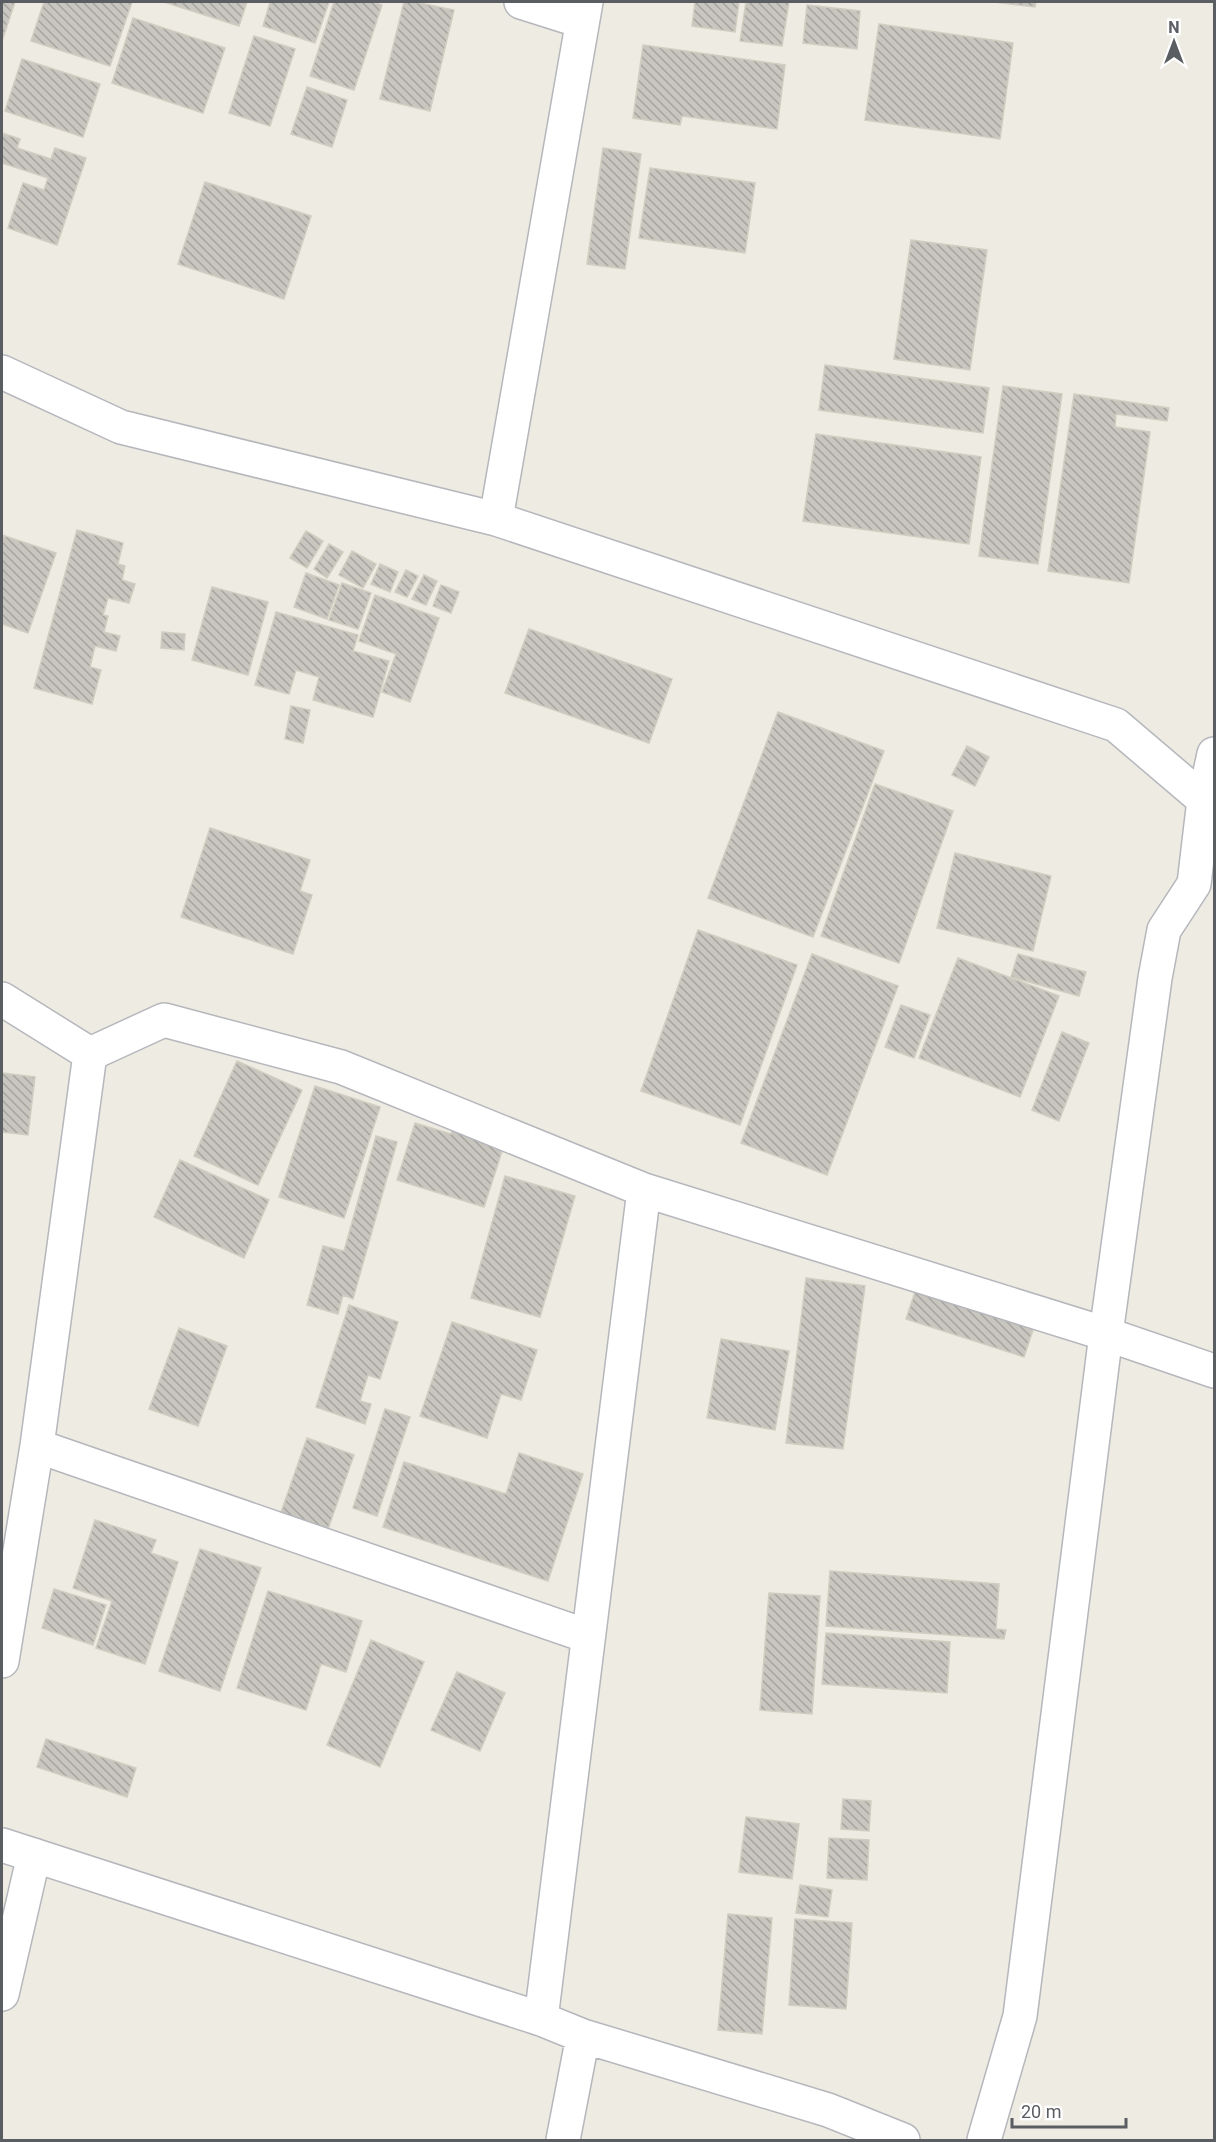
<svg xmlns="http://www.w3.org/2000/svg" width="1216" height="2142" viewBox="0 0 1216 2142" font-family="Roboto,sans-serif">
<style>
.building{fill:url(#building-back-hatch);stroke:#d1cdc0;stroke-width:1.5}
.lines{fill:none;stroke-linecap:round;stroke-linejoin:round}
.minor-casing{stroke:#b5b7bc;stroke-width:36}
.minor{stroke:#fff;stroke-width:33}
</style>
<defs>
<pattern id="building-back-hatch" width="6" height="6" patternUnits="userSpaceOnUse" patternTransform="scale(1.5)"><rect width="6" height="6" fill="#c8c6bf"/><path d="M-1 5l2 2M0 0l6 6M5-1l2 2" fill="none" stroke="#a5a49f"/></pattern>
</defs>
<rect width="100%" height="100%" fill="#edebe2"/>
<!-- building -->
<path class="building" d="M 2,2 L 15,2 L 2,41 Z
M 44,2 L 132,2 L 110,66 L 31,41 Z
M 164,2 L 247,2 L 239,26 Z
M 270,2 L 329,2 L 315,43 L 263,26 Z
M 334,2 L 372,2 L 382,5 L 354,90 L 310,76 Z
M 404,2 L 415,2 L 454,10 L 430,111 L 380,99 Z
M 695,2 L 739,2 L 735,32 L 692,26 Z
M 746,2 L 789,2 L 782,46 L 740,41 Z
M 994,2 L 1036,2 L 1035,7 Z
M 807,5 L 860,11 L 857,49 L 803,43 Z
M 133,18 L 225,48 L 203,113 L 112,83 Z
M 879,24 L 1013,43 L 1000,139 L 865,120 Z
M 254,36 L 295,49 L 270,126 L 229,113 Z
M 643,45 L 785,65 L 777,129 L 682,116 L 680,125 L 633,118 Z
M 22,59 L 100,84 L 83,137 L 5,111 Z
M 307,87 L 347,100 L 332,147 L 291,134 Z
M 2,133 L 20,139 L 17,148 L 51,159 L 55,148 L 86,158 L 57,245 L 8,228 L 23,183 L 44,190 L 48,178 L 2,163 Z
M 603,148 L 641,154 L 625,269 L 587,264 Z
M 650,168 L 755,183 L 745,253 L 639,238 Z
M 205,182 L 311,216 L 284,299 L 178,264 Z
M 911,240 L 987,250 L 970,370 L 894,359 Z
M 825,365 L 989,388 L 983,433 L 819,410 Z
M 1003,386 L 1062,394 L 1038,564 L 979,556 Z
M 1074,394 L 1169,408 L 1167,421 L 1116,414 L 1115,427 L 1150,432 L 1129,583 L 1048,571 Z
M 816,434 L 981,457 L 969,544 L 803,521 Z
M 77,530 L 123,543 L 118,564 L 125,566 L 122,580 L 135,584 L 129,603 L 108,598 L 103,615 L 108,616 L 104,632 L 120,636 L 116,651 L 95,646 L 90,667 L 101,670 L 92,704 L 34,688 Z
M 306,531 L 323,541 L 307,568 L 290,558 Z
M 2,535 L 56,553 L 28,633 L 2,624 Z
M 329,544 L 343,552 L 327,578 L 314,569 Z
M 352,551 L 376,564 L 363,588 L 339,575 Z
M 380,564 L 398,572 L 390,592 L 371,584 Z
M 406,570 L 418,576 L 407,597 L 395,592 Z
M 306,573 L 339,585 L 327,619 L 294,607 Z
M 424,575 L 437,581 L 426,605 L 412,599 Z
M 342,583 L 371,593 L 358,629 L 329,620 Z
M 441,585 L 459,592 L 451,613 L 433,606 Z
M 212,587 L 268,602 L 248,675 L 192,660 Z
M 375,595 L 439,618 L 410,702 L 382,692 L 396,654 L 359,641 Z
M 276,612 L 358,635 L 353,651 L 389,661 L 373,717 L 313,700 L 319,677 L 296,670 L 289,694 L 255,685 Z
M 529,629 L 672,679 L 649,743 L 505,693 Z
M 162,632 L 185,634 L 184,650 L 161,648 Z
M 291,706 L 310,710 L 303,743 L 285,739 Z
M 778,712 L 884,751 L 813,937 L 708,898 Z
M 967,746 L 989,757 L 975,786 L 952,775 Z
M 875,784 L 953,811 L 899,963 L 821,936 Z
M 210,828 L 310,860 L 300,891 L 312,895 L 293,954 L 181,917 Z
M 955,853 L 1051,876 L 1033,951 L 937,928 Z
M 698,930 L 797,965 L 740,1125 L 641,1091 Z
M 812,954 L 898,986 L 827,1175 L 741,1143 Z
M 1018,954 L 1086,972 L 1079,996 L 1011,977 Z
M 958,958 L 1059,996 L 1020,1097 L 919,1058 Z
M 901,1005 L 930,1015 L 914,1058 L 885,1047 Z
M 1062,1032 L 1089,1043 L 1059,1121 L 1032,1110 Z
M 237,1061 L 302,1090 L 258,1185 L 194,1156 Z
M 2,1073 L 35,1077 L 28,1135 L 2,1132 Z
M 315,1086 L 380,1107 L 344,1218 L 279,1197 Z
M 415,1123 L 451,1134 L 453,1129 L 504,1145 L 484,1207 L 397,1180 Z
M 376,1136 L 397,1142 L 353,1299 L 343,1295 L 338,1314 L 307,1305 L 323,1246 L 344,1251 Z
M 180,1160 L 269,1200 L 244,1258 L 154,1217 Z
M 505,1176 L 575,1196 L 540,1317 L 471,1298 Z
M 806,1278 L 865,1286 L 843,1449 L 786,1443 Z
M 918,1283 L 1036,1321 L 1024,1357 L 906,1319 Z
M 349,1305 L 398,1322 L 380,1379 L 368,1375 L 360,1401 L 371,1404 L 365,1424 L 316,1407 Z
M 452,1322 L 537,1350 L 521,1400 L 501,1394 L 487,1438 L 420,1416 Z
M 179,1328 L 227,1346 L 198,1426 L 149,1409 Z
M 721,1339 L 789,1351 L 775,1430 L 707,1418 Z
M 385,1409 L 410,1417 L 377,1516 L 353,1508 Z
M 307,1438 L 354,1455 L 327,1532 L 280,1515 Z
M 519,1453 L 583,1474 L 548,1581 L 383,1527 L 404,1462 L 506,1494 Z
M 95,1520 L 156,1540 L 151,1553 L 178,1562 L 145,1664 L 96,1648 L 112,1601 L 73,1588 Z
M 200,1549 L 261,1568 L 220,1691 L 159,1671 Z
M 830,1571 L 999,1584 L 996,1629 L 1006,1630 L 1004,1639 L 826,1626 Z
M 54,1589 L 106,1605 L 93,1645 L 42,1628 Z
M 268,1591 L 362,1621 L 346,1672 L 321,1664 L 306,1710 L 237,1688 Z
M 769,1593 L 820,1596 L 812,1714 L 760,1710 Z
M 826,1633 L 950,1642 L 947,1693 L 822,1684 Z
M 371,1640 L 424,1662 L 380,1767 L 327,1745 Z
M 457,1672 L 505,1693 L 480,1751 L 431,1730 Z
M 46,1739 L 136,1768 L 127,1797 L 37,1767 Z
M 843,1799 L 871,1801 L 869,1831 L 841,1829 Z
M 746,1817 L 799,1824 L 792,1879 L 739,1872 Z
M 829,1838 L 869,1840 L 867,1880 L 827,1878 Z
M 800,1885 L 832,1890 L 828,1917 L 796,1913 Z
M 728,1914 L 772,1918 L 762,2034 L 718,2030 Z
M 795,1919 L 852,1923 L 846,2009 L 789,2005 Z"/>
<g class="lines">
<!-- minor casing -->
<g class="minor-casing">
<path id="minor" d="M 521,2 L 581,21
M 2,372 L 121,427 L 496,519 L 1116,725 L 1204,800 L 1214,804
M 496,519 L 586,2
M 2,999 L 90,1054
M 90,1054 L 164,1020 L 341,1067 L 644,1190 L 1106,1334 L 1214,1371
M 37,1446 L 587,1636
M 2,1661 L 37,1446 L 90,1054
M 2,1845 L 541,2019 L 583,2036 L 828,2110 L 903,2140
M 2,1994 L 34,1855
M 541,2019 L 644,1190
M 563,2140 L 583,2036
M 984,2140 L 1020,2016 L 1106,1334 L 1155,978 L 1164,930 L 1194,884 L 1204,800 L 1214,754"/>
</g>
<!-- minor -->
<use href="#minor" class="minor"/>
</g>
<!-- border -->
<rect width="1216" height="2142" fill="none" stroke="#5a5e62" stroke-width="6"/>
<!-- north arrow -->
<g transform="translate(1174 42)" stroke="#ffffff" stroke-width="4.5" paint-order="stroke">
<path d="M0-4.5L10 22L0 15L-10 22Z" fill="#5a5e62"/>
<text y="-9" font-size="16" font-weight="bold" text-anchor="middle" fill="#5a5e62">N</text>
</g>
<!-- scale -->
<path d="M1012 2118v9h114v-9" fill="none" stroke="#5a5e62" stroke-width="3"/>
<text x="1021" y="2118" font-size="18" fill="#5a5e62" stroke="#ffffff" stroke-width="4.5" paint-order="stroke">20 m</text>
</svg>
